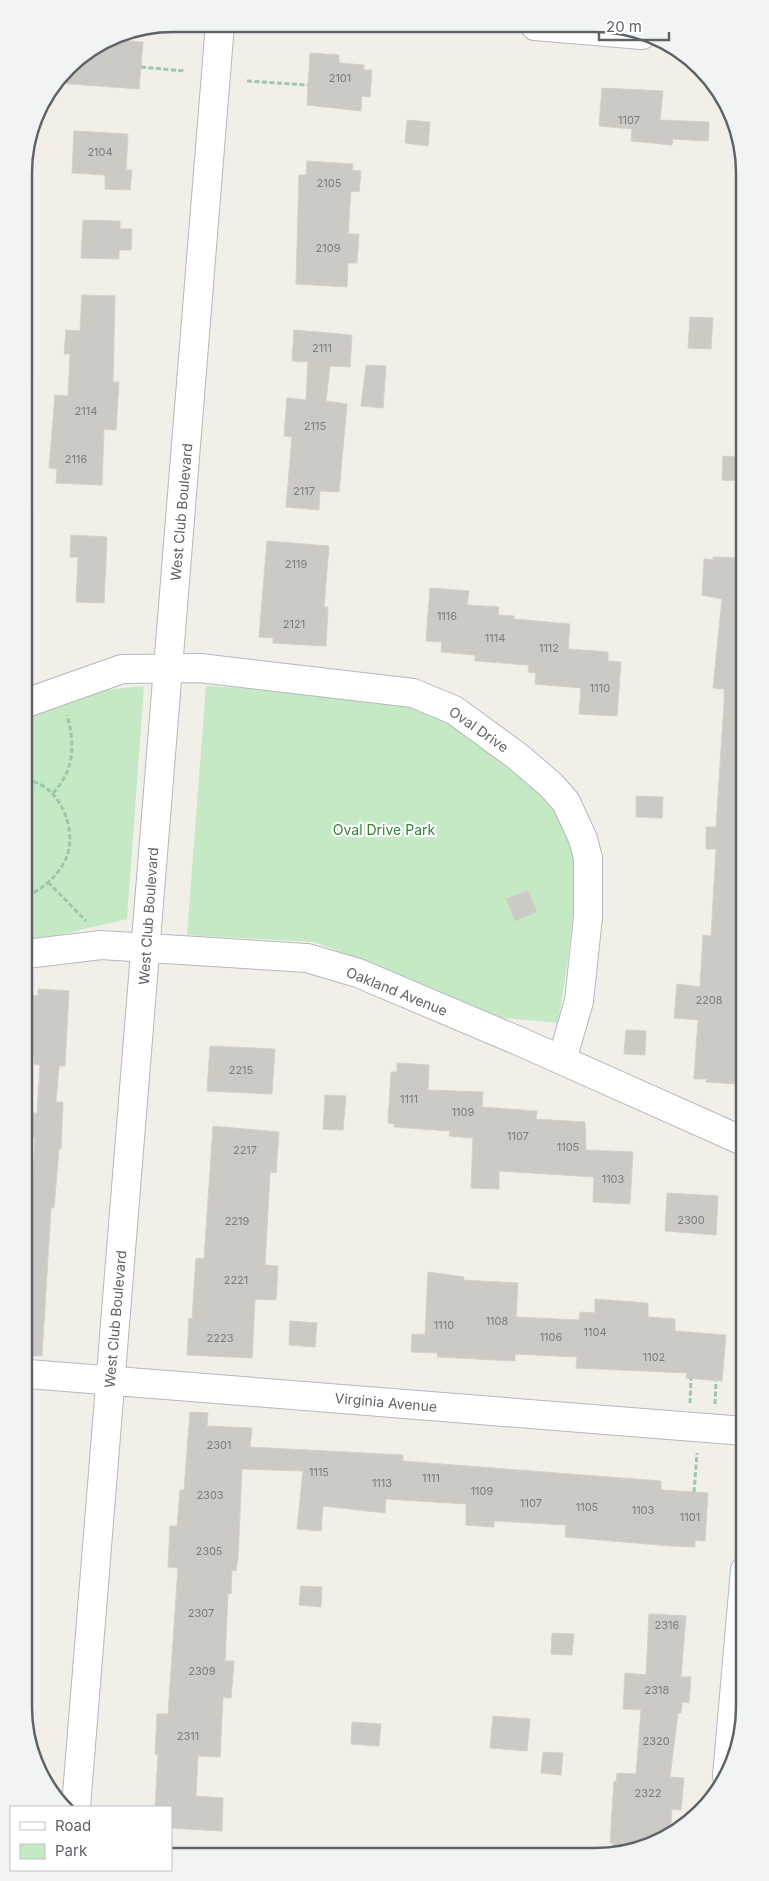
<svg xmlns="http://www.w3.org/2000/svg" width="769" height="1881" viewBox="0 0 769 1881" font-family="Inter,sans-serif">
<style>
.green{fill:#c5e8c5}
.building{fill:#cccac5;stroke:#d6d1c6}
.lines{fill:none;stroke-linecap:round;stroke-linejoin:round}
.minor-casing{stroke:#b5b8bc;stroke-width:30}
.path{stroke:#9cc7a9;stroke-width:3;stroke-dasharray:5 2.5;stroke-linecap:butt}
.minor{stroke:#fff;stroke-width:28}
.labels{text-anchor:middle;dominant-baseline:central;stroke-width:4.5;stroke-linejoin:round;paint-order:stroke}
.number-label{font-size:11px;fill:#7a7d7f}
.street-label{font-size:14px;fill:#5f6368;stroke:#fff}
.park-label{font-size:14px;fill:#348238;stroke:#fff}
.rim{fill:none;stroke:#5f6368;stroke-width:2.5}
</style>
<rect width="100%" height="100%" fill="#f1efe8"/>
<!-- green -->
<path class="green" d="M 144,686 L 127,919 L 38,940 L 26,940 L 26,717 L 106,690 Z
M 206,686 L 328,692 L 401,700 L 449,716 L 552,803 L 572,842 L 576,883 L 568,959 L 558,1023 L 495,1017 L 367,962 L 314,942 L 187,935 Z"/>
<!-- building -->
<path class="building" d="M 118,40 L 143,42 L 139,89 L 58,83 L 74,61 L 103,43 L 117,44 Z
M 310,53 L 339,55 L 339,63 L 364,65 L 364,70 L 372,70 L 370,97 L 362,96 L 361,111 L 307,105 Z
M 602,88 L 663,91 L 660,120 L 709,122 L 708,141 L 673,139 L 672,145 L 631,141 L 632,129 L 599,126 Z
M 407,120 L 430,122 L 428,146 L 405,143 Z
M 74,131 L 128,134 L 126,170 L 132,170 L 130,190 L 105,189 L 105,175 L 72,173 Z
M 307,161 L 353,164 L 352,170 L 361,171 L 359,192 L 351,191 L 348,234 L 359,234 L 357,263 L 348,263 L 347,287 L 296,284 L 299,175 L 306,175 Z
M 83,220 L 120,221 L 120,229 L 132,229 L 131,250 L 119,250 L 119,259 L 81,258 Z
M 82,295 L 115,296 L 113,382 L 119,382 L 116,430 L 104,429 L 102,485 L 56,483 L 57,469 L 49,468 L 55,395 L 68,396 L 70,354 L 64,354 L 66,330 L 80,331 Z
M 690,317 L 713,318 L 711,349 L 688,348 Z
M 294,330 L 352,335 L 350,367 L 330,366 L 326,401 L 347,404 L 339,492 L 320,491 L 319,510 L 286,507 L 292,437 L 284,436 L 287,398 L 306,400 L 308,362 L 292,361 Z
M 366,365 L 386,366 L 383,408 L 361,406 Z
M 723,456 L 741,457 L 741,481 L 722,480 Z
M 71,535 L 107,537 L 104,603 L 76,602 L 78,557 L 70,557 Z
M 267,541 L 329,546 L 324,607 L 328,607 L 326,646 L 273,643 L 273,638 L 259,637 Z
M 713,557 L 741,558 L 743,950 L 740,991 L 743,994 L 738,1043 L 740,1043 L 737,1084 L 706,1082 L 707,1079 L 694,1079 L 698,1020 L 674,1018 L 677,984 L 700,987 L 703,935 L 711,936 L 716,849 L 706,849 L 706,827 L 716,827 L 724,703 L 724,689 L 713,688 L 722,599 L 702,595 L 704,559 L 713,560 Z
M 430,588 L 469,591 L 467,605 L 499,607 L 498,615 L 514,616 L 514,619 L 570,624 L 568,649 L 608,652 L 608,661 L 621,662 L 617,716 L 579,714 L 581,688 L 535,684 L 536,673 L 528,672 L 529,665 L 475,661 L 475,655 L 441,652 L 442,642 L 426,641 Z
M 636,796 L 663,797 L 662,818 L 636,817 Z
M 528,890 L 537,912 L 515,921 L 506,899 Z
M 38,989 L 69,991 L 65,1066 L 59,1066 L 56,1102 L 63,1102 L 61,1149 L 59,1149 L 54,1208 L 51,1208 L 42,1356 L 28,1356 L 27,1176 L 33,1177 L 35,1138 L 29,1138 L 29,1133 L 27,1133 L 27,1113 L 37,1113 L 40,1065 L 34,1064 L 34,1055 L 31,1054 L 33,1020 L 28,1020 L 29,995 L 38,996 Z
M 626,1030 L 646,1031 L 645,1055 L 624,1054 Z
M 210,1046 L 275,1049 L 272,1094 L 207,1091 Z
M 397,1063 L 429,1065 L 428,1090 L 483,1092 L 482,1107 L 537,1111 L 536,1119 L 585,1122 L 586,1150 L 633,1152 L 630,1204 L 593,1202 L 594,1177 L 499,1171 L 499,1189 L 471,1188 L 473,1138 L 449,1136 L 450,1131 L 394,1127 L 395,1124 L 388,1123 L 391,1072 L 397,1072 Z
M 325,1095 L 346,1096 L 343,1130 L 323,1129 Z
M 213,1126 L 279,1132 L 276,1173 L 270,1172 L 265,1265 L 278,1266 L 276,1300 L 255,1299 L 252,1358 L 187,1355 L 189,1318 L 192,1319 L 196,1258 L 204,1259 Z
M 667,1193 L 718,1196 L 716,1235 L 665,1231 Z
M 428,1272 L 464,1277 L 463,1280 L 518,1283 L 516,1317 L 579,1320 L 580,1312 L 595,1313 L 595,1299 L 648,1303 L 648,1317 L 675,1319 L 675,1331 L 726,1335 L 722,1381 L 686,1378 L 687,1373 L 576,1368 L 577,1357 L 515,1354 L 515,1361 L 437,1357 L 438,1353 L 411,1352 L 412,1334 L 425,1335 Z
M 290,1321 L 317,1323 L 315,1347 L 289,1345 Z
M 190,1412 L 208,1413 L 207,1426 L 252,1428 L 250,1447 L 403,1455 L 403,1461 L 661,1481 L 661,1489 L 663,1490 L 708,1493 L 705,1541 L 695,1540 L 695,1547 L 671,1546 L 565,1537 L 566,1525 L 494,1521 L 494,1527 L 466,1525 L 466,1504 L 386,1499 L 385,1513 L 323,1506 L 321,1531 L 297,1529 L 303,1471 L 242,1469 L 238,1559 L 236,1571 L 232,1570 L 231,1594 L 228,1593 L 225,1661 L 234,1661 L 231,1698 L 223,1697 L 220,1757 L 198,1756 L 196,1796 L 223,1798 L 222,1831 L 171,1828 L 171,1807 L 155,1807 L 158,1754 L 155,1754 L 157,1714 L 168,1714 L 178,1568 L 168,1567 L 170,1526 L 177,1526 L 180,1490 L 184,1490 Z
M 301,1586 L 322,1587 L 321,1607 L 299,1605 Z
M 649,1614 L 686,1616 L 681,1677 L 691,1677 L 689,1703 L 682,1702 L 681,1713 L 678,1713 L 670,1777 L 684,1778 L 681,1810 L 672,1809 L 670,1836 L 634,1852 L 612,1852 L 613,1843 L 610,1843 L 614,1781 L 616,1781 L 617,1773 L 636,1774 L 641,1710 L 623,1709 L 625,1673 L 646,1675 Z
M 552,1633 L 574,1634 L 572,1655 L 551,1654 Z
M 493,1716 L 530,1719 L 527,1751 L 490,1748 Z
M 352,1722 L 381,1724 L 379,1746 L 351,1744 Z
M 543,1752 L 563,1753 L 561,1775 L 541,1773 Z"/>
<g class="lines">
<!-- minor casing -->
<g class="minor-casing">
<path id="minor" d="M 535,26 L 642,35
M 26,703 L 122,669 L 200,668 L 413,693 L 454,710 L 517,756 L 551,785 L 566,802 L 583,839 L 588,858 L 588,917 L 579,1001 L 562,1060
M 26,954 L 101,945 L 307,958 L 358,973 L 521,1042 L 743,1141
M 28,1374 L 744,1431
M 727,1776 L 745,1570
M 76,1807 L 220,24"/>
</g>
<!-- path -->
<path class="path" d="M 141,67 L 185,71
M 247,81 L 308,85
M 26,780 C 57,783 76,824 68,853 C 62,873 44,888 26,897
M 53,793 C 75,770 75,743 67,715
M 48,882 L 86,921
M 690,1403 L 691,1378
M 715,1404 L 716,1381
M 694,1492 L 697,1453"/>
<!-- minor -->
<use href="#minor" class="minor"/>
</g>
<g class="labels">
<!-- number labels -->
<g class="number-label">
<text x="340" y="78">2101</text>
<text x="629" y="120">1107</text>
<text x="100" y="152">2104</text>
<text x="329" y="183">2105</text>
<text x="328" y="248">2109</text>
<text x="322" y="348">2111</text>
<text x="86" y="411">2114</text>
<text x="315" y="426">2115</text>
<text x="76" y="459">2116</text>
<text x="304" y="491">2117</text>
<text x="296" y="564">2119</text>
<text x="447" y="616">1116</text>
<text x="294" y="624">2121</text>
<text x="495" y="638">1114</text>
<text x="549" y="648">1112</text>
<text x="600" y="688">1110</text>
<text x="709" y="1000">2208</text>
<text x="241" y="1070">2215</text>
<text x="409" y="1099">1111</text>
<text x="463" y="1112">1109</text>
<text x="518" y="1136">1107</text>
<text x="568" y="1147">1105</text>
<text x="245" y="1150">2217</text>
<text x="613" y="1179">1103</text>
<text x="691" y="1220">2300</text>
<text x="237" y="1221">2219</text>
<text x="236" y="1280">2221</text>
<text x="497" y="1321">1108</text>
<text x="444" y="1325">1110</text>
<text x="595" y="1332">1104</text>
<text x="551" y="1337">1106</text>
<text x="220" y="1338">2223</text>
<text x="654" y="1357">1102</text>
<text x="219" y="1445">2301</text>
<text x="319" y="1472">1115</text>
<text x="431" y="1478">1111</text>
<text x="382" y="1483">1113</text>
<text x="482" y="1491">1109</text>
<text x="210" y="1495">2303</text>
<text x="531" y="1503">1107</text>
<text x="587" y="1507">1105</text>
<text x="643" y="1510">1103</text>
<text x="690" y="1517">1101</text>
<text x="209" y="1551">2305</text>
<text x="201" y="1613">2307</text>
<text x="667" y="1625">2316</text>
<text x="202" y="1671">2309</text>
<text x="657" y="1690">2318</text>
<text x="188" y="1736">2311</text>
<text x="656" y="1741">2320</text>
<text x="648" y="1793">2322</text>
</g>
<!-- street labels -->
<g class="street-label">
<text transform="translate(181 512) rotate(-85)">West Club Boulevard</text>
<text transform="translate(479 729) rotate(35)">Oval Drive</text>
<text transform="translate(148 916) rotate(-86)">West Club Boulevard</text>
<text transform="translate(397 991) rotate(22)">Oakland Avenue</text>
<text transform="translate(115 1319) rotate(-85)">West Club Boulevard</text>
<text transform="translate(386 1402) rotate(5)">Virginia Avenue</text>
</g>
<!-- park labels -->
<g class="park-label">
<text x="384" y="829">Oval Drive Park</text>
</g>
</g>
<!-- crop -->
<path d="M0 0H769V1881H0ZM173 32H595A141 141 0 0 1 736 173V1707A141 141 0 0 1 595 1848H173A141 141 0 0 1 32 1707V173A141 141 0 0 1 173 32Z" fill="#f2f3f3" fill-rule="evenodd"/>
<path class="rim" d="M173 32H595A141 141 0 0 1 736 173V1707A141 141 0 0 1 595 1848H173A141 141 0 0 1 32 1707V173A141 141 0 0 1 173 32Z"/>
<!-- legend -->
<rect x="10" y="1806" width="162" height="65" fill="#ffffff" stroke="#bfc1c3"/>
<rect x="20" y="1822" width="25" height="8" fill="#ffffff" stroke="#bfc1c3"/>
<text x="55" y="1831" font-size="15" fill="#5f6368">Road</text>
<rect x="20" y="1844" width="25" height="15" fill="#c5e8c5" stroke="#bfc1c3"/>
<text x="55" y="1856" font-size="15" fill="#5f6368">Park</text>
<!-- scale -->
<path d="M599 32v8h70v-8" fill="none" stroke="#5f6368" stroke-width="2.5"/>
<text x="606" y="32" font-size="15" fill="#5f6368" stroke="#ffffff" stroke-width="4" paint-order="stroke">20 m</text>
</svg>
